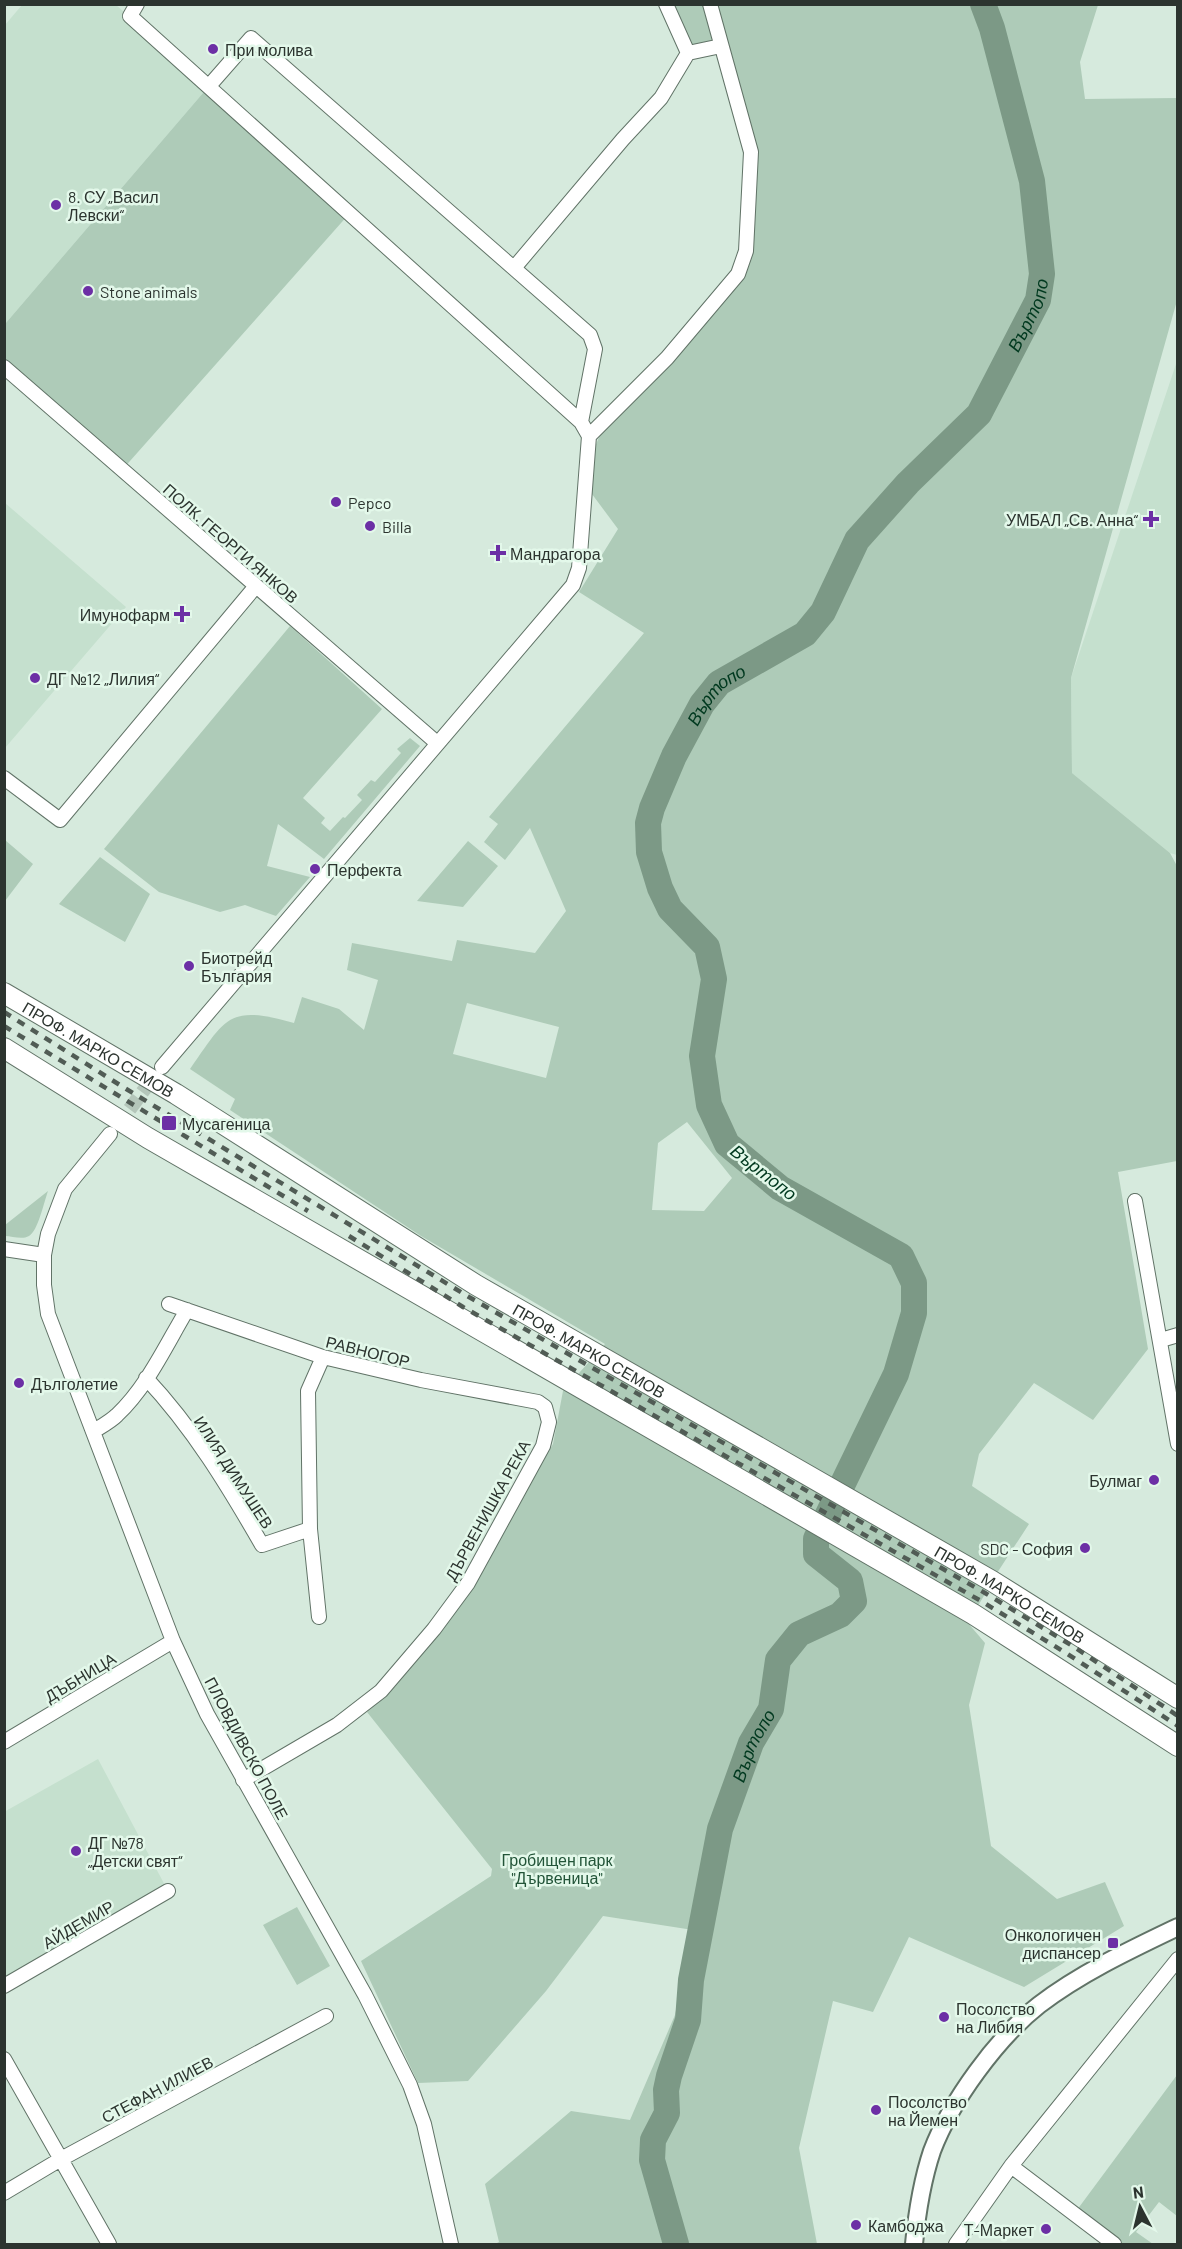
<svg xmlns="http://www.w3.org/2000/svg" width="1182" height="2249" viewBox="0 0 1182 2249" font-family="Barlow,sans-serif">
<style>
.built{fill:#c5e0ce}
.green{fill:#aecbb8;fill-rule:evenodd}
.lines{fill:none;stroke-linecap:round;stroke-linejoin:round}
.river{stroke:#7c9986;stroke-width:26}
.minor-tunnel{stroke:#b4c6ba;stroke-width:14;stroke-dasharray:14 7;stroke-linecap:butt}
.minor-casing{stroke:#617367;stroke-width:16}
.tertiary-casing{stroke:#617367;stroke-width:20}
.secondary-casing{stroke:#617367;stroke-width:22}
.minor{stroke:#fff;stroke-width:14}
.tertiary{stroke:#fff;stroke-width:16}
.secondary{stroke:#fff;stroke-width:20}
.rail{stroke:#515c55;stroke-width:4.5;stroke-dasharray:8 8;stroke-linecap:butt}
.poi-dot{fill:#6c2fa5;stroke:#e3f8ea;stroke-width:2}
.labels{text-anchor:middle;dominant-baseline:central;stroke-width:5;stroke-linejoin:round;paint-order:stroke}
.poi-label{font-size:16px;fill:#2c342f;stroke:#e3f8ea;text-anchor:start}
.street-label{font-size:16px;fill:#2c342f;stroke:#e3f8ea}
.park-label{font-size:16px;fill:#225438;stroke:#e3f8ea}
.water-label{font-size:18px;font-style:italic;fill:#01391f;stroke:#e3f8ea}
</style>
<rect width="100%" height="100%" fill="#d6eadd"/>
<!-- built -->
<path class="built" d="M 22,5 L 116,5 L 209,86 L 5,324 L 5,25 Z
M 1177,361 L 1177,855 L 1170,853 L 1072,773 L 1071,678 Z
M 5,503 L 126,607 L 5,748 Z
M 98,1759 L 168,1891 L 5,1986 L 4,1812 Z"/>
<!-- green -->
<path class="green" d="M 666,5 L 1098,5 L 1080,62 L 1085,99 L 1177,98 L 1178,297 L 1071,678 L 1072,773 L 1170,853 L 1177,866 L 1177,1161 L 1118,1172 L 1148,1349 L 1093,1420 L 1034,1383 L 979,1454 L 972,1486 L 1029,1524 L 999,1570 L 968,1623 L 985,1643 L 969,1705 L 991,1846 L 1057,1899 L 1105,1882 L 1124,1926 L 1024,1987 L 909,1937 L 873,2012 L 833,2001 L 799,2148 L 817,2244 L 495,2244 L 499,2242 L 485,2184 L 571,2111 L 630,2120 L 675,2015 L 693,1930 L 603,1916 L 546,1991 L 468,2081 L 418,2083 L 361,1961 L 491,1876 L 492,1869 L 367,1712 L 396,1682 L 472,1583 L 553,1444 L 563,1391 L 605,1344 L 421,1236 L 230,1110 L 235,1099 L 190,1069 C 226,1018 228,1004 294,1023 L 302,997 L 339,1009 L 364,1030 L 378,980 L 347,970 L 352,943 L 452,961 L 457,940 L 535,953 L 566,911 L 530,828 L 505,860 L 484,842 L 498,824 L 489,817 L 644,633 L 579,592 L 618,529 L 589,490 L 589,460 L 601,433 L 702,322 L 746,251 L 751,152 L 721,46 L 688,53 ZM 467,1003 L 559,1027 L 546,1078 L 453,1054 ZM 687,1122 L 732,1178 L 704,1211 L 652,1210 L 658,1143 Z
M 209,86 L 349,214 L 122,470 L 5,368 L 5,324 Z
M 290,626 L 382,709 L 303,798 L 325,818 L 321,823 L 330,831 L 343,817 L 345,818 L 362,800 L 357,795 L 371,780 L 375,782 L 401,753 L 397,749 L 410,738 L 420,746 L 324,859 L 278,824 L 267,866 L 310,877 L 276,916 L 245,905 L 220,912 L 159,892 L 104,849 Z
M 5,840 L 33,864 L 5,901 Z
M 468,841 L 498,866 L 463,907 L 417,901 Z
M 100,857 L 150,894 L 125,942 L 59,904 Z
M 48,1191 C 44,1202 38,1231 29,1236 C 22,1240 12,1236 5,1236 L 5,1225 Z
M 297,1907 L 330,1966 L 297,1985 L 263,1925 Z
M 1177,2075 L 1177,2216 L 1159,2202 L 1136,2232 L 1153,2244 L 1114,2244 L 1074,2214 Z"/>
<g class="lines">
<!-- river -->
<path class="river" id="s1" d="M 676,2244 L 652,2160 L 653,2140 L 667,2113 L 666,2090 L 669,2076 L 688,2020 L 691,1980 L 720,1829 L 751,1743 L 771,1709 L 778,1660 L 799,1634 L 840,1615 L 854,1601 L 850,1581 L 816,1554 L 816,1539 L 896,1374 L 914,1313 L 914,1283 L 901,1256 L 780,1188 L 727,1144 L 709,1105 L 702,1056 L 714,979 L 707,947 L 670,909 L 660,888 L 649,852 L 648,823 L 652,808 L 674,756 L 702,704 L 719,683 L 805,634 L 823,612 L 857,540 L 908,483 L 979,414 L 1038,300 L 1042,274 L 1032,181 L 992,28 L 983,4"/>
<!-- minor-tunnel -->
<path class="minor-tunnel" d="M 117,1126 L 156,1074"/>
<!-- minor casing -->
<g class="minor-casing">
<path id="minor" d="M 137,4 L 130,16 L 581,422 L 589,436 L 579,568 L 573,585 L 162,1067
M 666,4 L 688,53
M 209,86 L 251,38 L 590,335 L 595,349 L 581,422
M 514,268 L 623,139 L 661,98 L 688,53 L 721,46
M 4,367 L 437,743
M 589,436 L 667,358 L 738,274 L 746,251 L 751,152 L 710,4
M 4,778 L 60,820 L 256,586
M 1135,1201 L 1178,1444
M 4,1249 L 44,1255 L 44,1285 L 48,1314 L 173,1641 L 207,1714 L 365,1995 L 410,2085 L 424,2124 L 451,2244
M 44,1255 L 48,1234 L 65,1189 L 110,1134
M 169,1304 L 323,1357 L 421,1380 L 538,1402 L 545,1407 L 549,1422 L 543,1446 L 468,1583 L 434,1629 L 381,1691 L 337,1725 L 243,1780
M 1161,1340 L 1178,1335
M 146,1378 C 193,1428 228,1486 262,1545 L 310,1529
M 94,1431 C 102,1426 111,1421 117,1415 C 147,1387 166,1345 187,1310
M 319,1617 L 310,1529 L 308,1391 L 323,1357
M 4,1742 L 173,1641
M 4,1986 L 168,1891
M 4,2059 L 109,2244
M 1011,2166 L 1114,2244
M 4,2193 L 61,2159 L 326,2016
M 956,2244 L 1011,2166 L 1178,1959"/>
</g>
<!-- tertiary casing -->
<g class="tertiary-casing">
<path id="tertiary" d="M 914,2244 C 917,2213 922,2181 932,2151 C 951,2101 997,2038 1039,2005 C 1081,1973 1130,1950 1178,1927"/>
</g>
<!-- secondary casing -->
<g class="secondary-casing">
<g id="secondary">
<path id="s2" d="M 4,993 L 176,1094 L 476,1285 L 992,1581 L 1178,1698"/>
<path d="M 4,1048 L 148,1138 L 973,1614 L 1178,1746"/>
</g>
</g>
<!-- minor -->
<use href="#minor" class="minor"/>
<!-- tertiary -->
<use href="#tertiary" class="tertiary"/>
<!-- secondary -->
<use href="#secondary" class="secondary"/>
<!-- rail -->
<path class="rail" d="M 4,1012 L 123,1087 L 469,1297 L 985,1593 L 1071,1645 L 1178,1716
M 4,1026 L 308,1211
M 349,1236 L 463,1307 L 981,1601 L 1066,1653 L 1178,1726"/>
</g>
<!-- markers -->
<g class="poi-dot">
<circle cx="213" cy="49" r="6"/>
<circle cx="56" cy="205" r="6"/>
<circle cx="88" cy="291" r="6"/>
<circle cx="336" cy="502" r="6"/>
<path d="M1148 510h6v6h6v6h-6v6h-6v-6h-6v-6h6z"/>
<circle cx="370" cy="526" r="6"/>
<path d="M495 544h6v6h6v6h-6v6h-6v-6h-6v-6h6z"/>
<path d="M179 605h6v6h6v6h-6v6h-6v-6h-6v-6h6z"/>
<circle cx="35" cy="678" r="6"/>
<circle cx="315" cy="869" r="6"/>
<circle cx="189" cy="966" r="6"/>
<rect x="161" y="1115" width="16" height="16" rx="3"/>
<circle cx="19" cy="1383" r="6"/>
<circle cx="1154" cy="1480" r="6"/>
<circle cx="1085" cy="1548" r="6"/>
<circle cx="76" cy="1851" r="6"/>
<rect x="1107" y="1937" width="12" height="12" rx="3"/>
<circle cx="944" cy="2017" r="6"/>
<circle cx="876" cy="2110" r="6"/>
<circle cx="856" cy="2225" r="6"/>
<circle cx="1046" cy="2229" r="6"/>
</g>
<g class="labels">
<!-- poi labels -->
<g class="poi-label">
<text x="225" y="49">При молива</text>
<text x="68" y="196">8. СУ „Васил<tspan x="68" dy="18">Левски“</tspan></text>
<text x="100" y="291">Stone animals</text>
<text x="348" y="502">Pepco</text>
<text x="1138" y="519" text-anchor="end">УМБАЛ „Св. Анна“</text>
<text x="382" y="526">Billa</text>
<text x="510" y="553">Мандрагора</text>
<text x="170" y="614" text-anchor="end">Имунофарм</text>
<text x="47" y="678">ДГ №12 „Лилия“</text>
<text x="327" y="869">Перфекта</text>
<text x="201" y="957">Биотрейд<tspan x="201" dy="18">България</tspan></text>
<text x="182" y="1123">Мусагеница</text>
<text x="31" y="1383">Дълголетие</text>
<text x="1142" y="1480" text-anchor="end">Булмаг</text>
<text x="1073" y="1548" text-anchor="end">SDC - София</text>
<text x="88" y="1842">ДГ №78<tspan x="88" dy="18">„Детски свят“</tspan></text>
<text x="1101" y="1934" text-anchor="end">Онкологичен<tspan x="1101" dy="18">диспансер</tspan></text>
<text x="956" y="2008">Посолство<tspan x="956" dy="18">на Либия</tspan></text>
<text x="888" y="2101">Посолство<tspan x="888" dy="18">на Йемен</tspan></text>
<text x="868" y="2225">Камбоджа</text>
<text x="1034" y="2229" text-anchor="end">Т-Маркет</text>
</g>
<!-- street labels -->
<g class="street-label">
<text transform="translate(231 543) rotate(41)">ПОЛК. ГЕОРГИ ЯНКОВ</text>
<text stroke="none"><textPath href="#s2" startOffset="110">ПРОФ. МАРКО СЕМОВ</textPath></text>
<text stroke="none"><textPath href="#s2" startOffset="686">ПРОФ. МАРКО СЕМОВ</textPath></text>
<text transform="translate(368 1351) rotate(14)">РАВНОГОР</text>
<text transform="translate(234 1472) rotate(57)">ИЛИЯ ДИМУШЕВ</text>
<text transform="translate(487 1510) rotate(-61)">ДЪРВЕНИШКА РЕКА</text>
<text stroke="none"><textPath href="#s2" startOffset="1172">ПРОФ. МАРКО СЕМОВ</textPath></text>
<text transform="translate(80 1677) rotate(-31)">ДЪБНИЦА</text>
<text transform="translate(247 1748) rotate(62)">ПЛОВДИВСКО ПОЛЕ</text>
<text transform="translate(78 1924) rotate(-30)">АЙДЕМИР</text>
<text transform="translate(157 2089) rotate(-28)">СТЕФАН ИЛИЕВ</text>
</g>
<!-- park labels -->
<g class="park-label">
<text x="557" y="1859">Гробищен парк<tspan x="557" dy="18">"Дървеница"</tspan></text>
</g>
<!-- water labels -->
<g class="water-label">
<text stroke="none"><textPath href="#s1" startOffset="2298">Въртопо</textPath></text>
<text stroke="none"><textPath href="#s1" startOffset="1794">Въртопо</textPath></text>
<text transform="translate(764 1172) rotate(38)">Въртопо</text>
<text stroke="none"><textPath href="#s1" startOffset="518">Въртопо</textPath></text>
</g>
</g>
<!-- border -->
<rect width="1182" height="2249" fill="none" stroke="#2c342f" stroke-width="12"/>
<!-- north arrow -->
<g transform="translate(1140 2207) rotate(353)" stroke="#e3f8ea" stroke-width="4.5" paint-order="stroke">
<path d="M0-4.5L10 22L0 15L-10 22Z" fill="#2c342f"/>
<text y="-9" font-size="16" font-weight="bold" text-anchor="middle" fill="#2c342f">N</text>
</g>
</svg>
